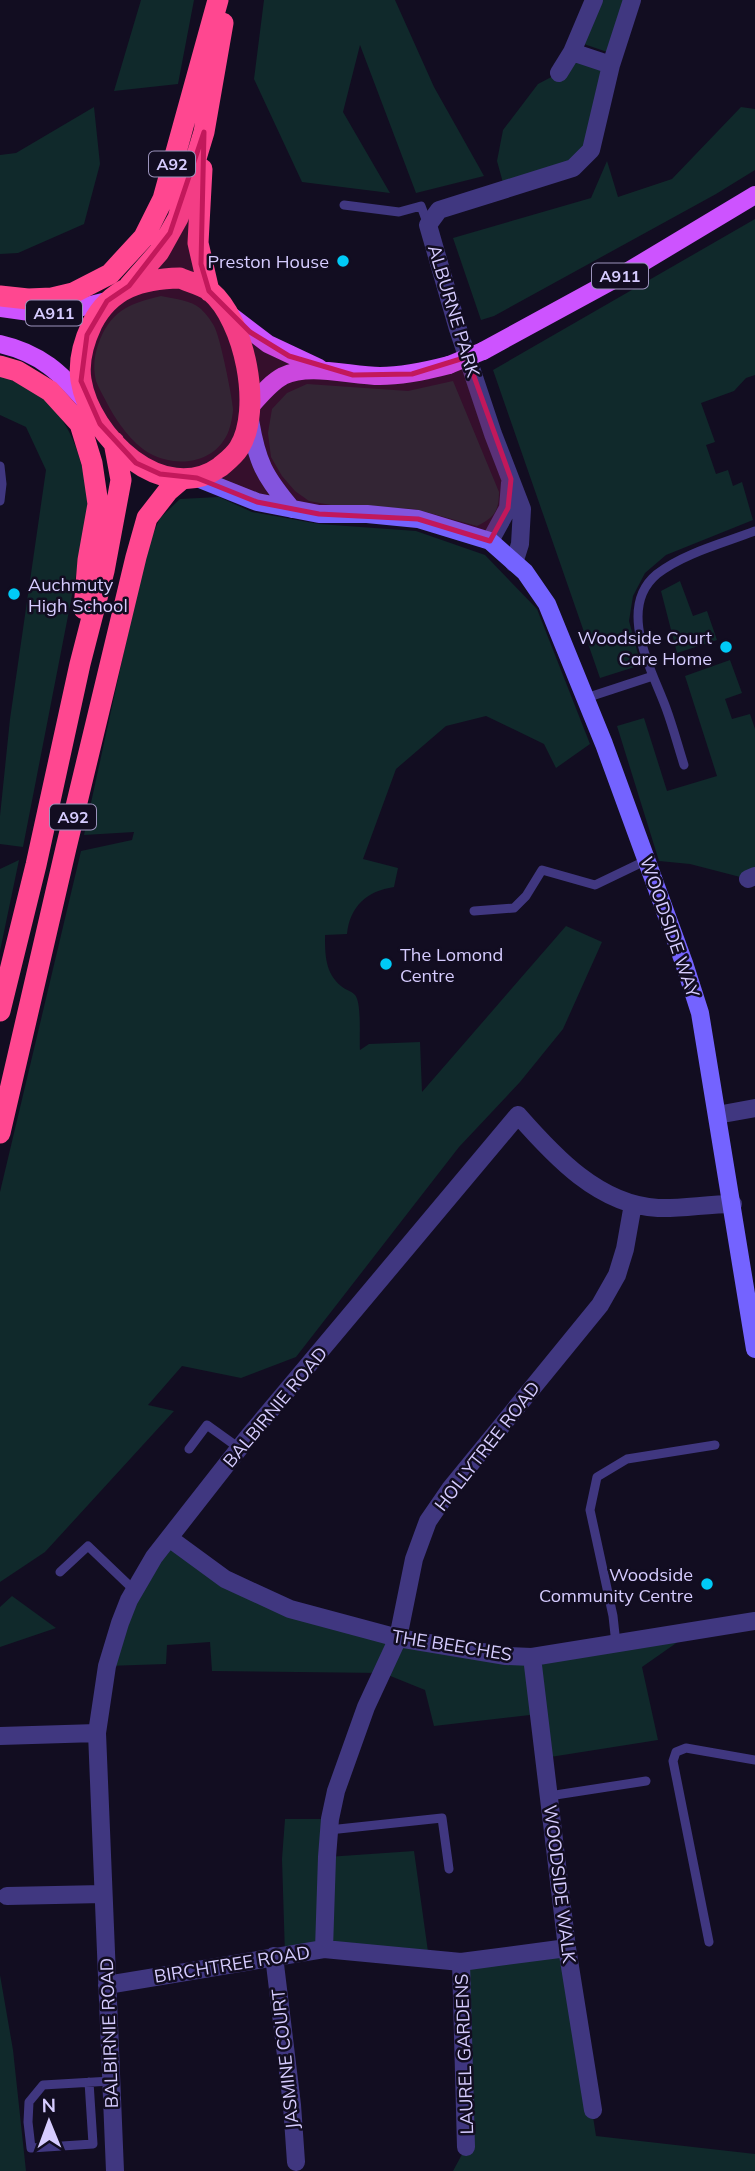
<svg xmlns="http://www.w3.org/2000/svg" width="755" height="2171" viewBox="0 0 755 2171" font-family="Mulish,sans-serif">
<style>
.green{fill:#10292b}
.lines{fill:none;stroke-linecap:round;stroke-linejoin:round}
.lane{stroke:#403780;stroke-width:9}
.street{stroke:#403780;stroke-width:18}
.secondary{stroke:#7463ff;stroke-width:18}
.primary{stroke:#cd53ff;stroke-width:18}
.highway{stroke:#ff4790;stroke-width:21}
.primary-bridge{stroke:#cd53ff;stroke-width:18}
.marked{fill:#c2185b;fill-opacity:0.2;stroke:#c2185b;stroke-width:5;stroke-linejoin:round}
.poi-dot{fill:#00caf7;stroke:#120d21;stroke-width:2.5}
.labels{text-anchor:middle;dominant-baseline:central;stroke-width:5;stroke-linejoin:round;paint-order:stroke}
.shield{fill:#120d21;stroke:#9b93bc;stroke-width:2}
.shield-label{font-size:16px;font-weight:bold;fill:#d6ccff}
.poi-label{font-size:18px;fill:#d6ccff;stroke:#120d21;text-anchor:end}
.street-label{font-size:18px;fill:#d6ccff;stroke:#120d21}
</style>
<rect width="100%" height="100%" fill="#120d21"/>
<!-- green -->
<path class="green" d="M 141,0 L 194,0 L 178,84 L 114,91 Z
M 264,0 L 395,0 L 434,87 L 484,176 L 416,193 L 360,45 L 343,112 L 390,193 L 302,182 L 254,79 Z
M 596,0 L 631,0 L 613,54 L 578,42 Z
M 572,52 L 611,65 L 591,150 L 573,168 L 505,190 L 497,161 L 503,130 L 538,84 L 559,73 Z
M 94,107 L 100,164 L 84,224 L 18,253 L 0,254 L 0,155 L 16,153 Z
M 741,107 L 755,109 L 755,170 L 716,194 L 494,316 L 481,320 L 453,238 L 591,198 L 607,161 L 618,197 L 672,179 Z
M 755,219 L 755,375 L 746,378 L 734,391 L 701,403 L 715,442 L 706,445 L 716,474 L 728,470 L 733,486 L 742,482 L 753,520 L 666,555 L 645,573 L 633,596 L 629,621 L 641,665 L 600,678 L 493,370 Z
M 161,296 C 174,299 191,300 201,309 C 205,313 211,320 214,326 C 220,336 232,396 233,409 C 233,414 231,424 229,430 C 217,463 178,469 149,453 C 132,443 117,422 108,405 C 104,397 99,389 96,381 C 93,368 94,357 98,345 C 110,311 128,304 161,296 Z
M 0,375 C 14,382 32,388 44,399 C 75,427 82,463 90,503 L 23,847 L 0,844 L 0,816 L 10,719 L 46,470 L 26,427 L 0,415 Z
M 453,381 L 499,492 C 499,511 494,518 477,526 L 415,509 L 331,505 L 309,501 L 295,491 L 282,476 L 271,457 L 268,433 L 272,409 L 287,393 L 307,384 L 408,391 Z
M 219,497 L 252,512 L 319,524 L 416,531 L 485,555 L 537,609 L 590,744 L 556,768 L 544,744 L 486,716 L 446,726 L 396,769 L 363,859 L 398,868 L 394,887 C 367,891 350,906 347,934 L 325,935 C 325,954 325,973 341,986 C 345,990 352,991 355,995 C 362,1003 359,1039 360,1050 L 369,1044 L 420,1042 L 422,1092 L 566,926 L 602,942 L 563,1029 L 520,1082 L 459,1147 L 296,1357 L 241,1378 L 182,1366 L 148,1405 L 174,1411 L 45,1552 L 0,1582 L 0,1192 L 81,851 L 132,840 L 134,832 L 84,835 L 146,550 L 160,518 L 180,499 Z
M 680,581 L 693,616 L 707,611 L 717,640 L 677,653 L 661,591 Z
M 730,660 L 742,693 L 725,699 L 732,719 L 750,714 L 755,729 L 755,876 L 748,879 L 690,864 L 659,861 L 617,726 L 644,718 L 667,791 L 717,776 L 685,676 Z
M 19,860 L 0,951 L 0,869 Z
M 169,1538 L 290,1609 L 506,1656 L 692,1632 L 642,1667 L 658,1740 L 544,1758 L 539,1714 L 434,1726 L 425,1690 L 383,1673 L 212,1671 L 210,1642 L 167,1645 L 166,1664 L 107,1666 L 120,1623 Z
M 12,1596 L 56,1628 L 0,1647 L 0,1607 Z
M 285,1819 L 330,1819 L 327,1857 L 414,1851 L 429,1959 L 285,1955 L 282,1859 Z
M 567,1948 L 596,2136 L 755,2154 L 755,2171 L 453,2171 L 466,2147 L 461,1962 Z
M 0,1975 L 13,2050 L 26,2171 L 0,2171 Z"/>
<g class="lines">
<!-- lane -->
<path class="lane" d="M 344,205 L 399,212 L 421,206 L 428,225
M 0,466 L 2,484 L 0,501
M 586,698 L 653,676
M 684,765 C 678,746 673,727 666,708 C 652,670 616,608 657,574 C 684,553 724,543 755,531
M 474,911 L 514,908 L 526,896 L 542,870 L 595,885 L 647,860
M 189,1449 L 207,1425 L 239,1448
M 60,1572 L 88,1546 L 134,1590
M 616,1644 L 613,1616 L 590,1510 L 597,1477 L 627,1459 L 715,1445
M 549,1796 L 646,1781
M 329,1830 L 442,1818 L 449,1869
M 709,1942 L 673,1761 L 676,1752 L 686,1748 L 755,1760
M 89,2082 L 93,2144 L 31,2148 L 28,2122 L 29,2102 L 43,2085 L 111,2081"/>
<!-- street -->
<path class="street" d="M 572,52 L 611,65
M 559,73 L 572,52 L 594,0
M 490,541 L 508,508 L 510,483
M 514,563 L 520,544 L 522,509 L 493,434 L 458,329 L 428,225 L 439,210 L 573,168 L 591,150 L 611,65 L 632,0
M 748,879 L 755,876
M 717,1115 L 755,1108
M 169,1538 L 225,1579 L 290,1609 L 398,1638 L 506,1656 L 532,1657 L 755,1621
M 532,1657 L 567,1948 L 593,2110
M 0,1736 L 97,1733
M 7,1896 L 103,1894
M 324,1949 L 327,1857 L 330,1819 L 336,1791 L 366,1707 L 398,1638 L 414,1559 L 428,1521 L 450,1489 L 600,1305 L 617,1275 L 625,1249 L 633,1204
M 274,1956 L 292,2105 L 296,2162
M 461,1962 L 466,2147
M 107,1985 L 324,1949 L 461,1962 L 567,1948
M 115,2171 L 97,1733 L 107,1666 L 120,1623 L 129,1600 L 154,1557 L 248,1437 L 518,1115 C 554,1156 599,1205 658,1208 C 682,1209 707,1204 733,1204"/>
<!-- secondary -->
<path class="secondary" d="M 250,420 C 257,462 264,476 292,509
M 197,478 L 257,502 L 319,514 L 367,514 L 418,519 L 490,541 L 525,572 L 547,604 L 604,744 L 684,963 L 700,1013 L 755,1349"/>
<!-- primary -->
<path class="primary" d="M 0,308 L 44,314 L 62,312 L 107,301
M 230,315 L 268,344 L 319,368
M 0,344 C 40,353 61,373 87,403
M 483,351 L 615,279 L 755,195
M 251,406 C 260,396 270,383 283,376 C 309,363 351,376 380,376 C 404,376 426,371 449,365"/>
<!-- highway -->
<path class="highway" d="M 202,169 L 198,243 L 209,291
M 180,278 C 189,282 202,285 210,291 C 245,320 263,410 239,448 C 234,456 227,461 220,467 C 163,507 90,437 81,380 C 78,361 84,341 92,324 C 111,287 142,279 180,278 Z
M 129,286 L 159,252 L 178,218 L 204,132 L 223,23
M 0,296 L 28,299 L 52,298 L 73,293 L 110,274 L 144,237 L 163,199 L 218,0
M 0,366 L 17,371 L 50,391 L 80,424 L 92,463 L 98,504 L 88,560 L 84,609
M 0,1011 L 36,865 L 80,664 L 104,571 L 121,480 L 114,442
M 0,1133 L 66,848 L 136,557 L 147,518 L 168,491 L 182,479"/>
<!-- primary-bridge -->
<path class="primary-bridge" d="M 449,365 L 483,351"/>
</g>
<!-- marked area -->
<path class="marked" d="M 204,132 L 201,264 L 209,291 L 250,332 L 289,356 L 353,375 L 412,374 L 467,357 L 511,479 L 508,508 L 490,541 L 418,519 L 319,514 L 257,502 L 197,478 L 160,474 L 136,463 L 100,424 L 81,381 L 87,335 L 107,301 L 129,286 L 170,233 Z"/>
<!-- markers -->
<g class="poi-dot">
<circle cx="343" cy="261" r="7"/>
<circle cx="14" cy="594" r="7"/>
<circle cx="726" cy="647" r="7"/>
<circle cx="386" cy="964" r="7"/>
<circle cx="707" cy="1584" r="7"/>
</g>
<g class="labels">
<!-- shield labels -->
<g class="shield">
<rect x="149" y="151.5" width="46" height="25" rx="5"/>
<rect x="592" y="263.5" width="56" height="25" rx="5"/>
<rect x="26" y="300.5" width="56" height="25" rx="5"/>
<rect x="50" y="804.5" width="46" height="25" rx="5"/>
</g>
<g class="shield-label">
<text x="172" y="164">A92</text>
<text x="620" y="276">A911</text>
<text x="54" y="313">A911</text>
<text x="73" y="817">A92</text>
</g>
<!-- poi labels -->
<g class="poi-label">
<text x="329" y="261">Preston House</text>
<text x="28" y="584" text-anchor="start">Auchmuty<tspan x="28" dy="21">High School</tspan></text>
<text x="712" y="637">Woodside Court<tspan x="712" dy="21">Care Home</tspan></text>
<text x="400" y="954" text-anchor="start">The Lomond<tspan x="400" dy="21">Centre</tspan></text>
<text x="693" y="1574">Woodside<tspan x="693" dy="21">Community Centre</tspan></text>
</g>
<!-- street labels -->
<g class="street-label">
<text transform="translate(454 311) rotate(73)">ALBURNE PARK</text>
<text transform="translate(670 927) rotate(71)">WOODSIDE WAY</text>
<text transform="translate(275 1407) rotate(-50)">BALBIRNIE ROAD</text>
<text transform="translate(487 1446) rotate(-52)">HOLLYTREE ROAD</text>
<text transform="translate(452 1645) rotate(9)">THE BEECHES</text>
<text transform="translate(560 1884) rotate(83)">WOODSIDE WALK</text>
<text transform="translate(232 1964) rotate(-9)">BIRCHTREE ROAD</text>
<text transform="translate(109 2033) rotate(-92)">BALBIRNIE ROAD</text>
<text transform="translate(464 2054) rotate(-92)">LAUREL GARDENS</text>
<text transform="translate(285 2059) rotate(-96)">JASMINE COURT</text>
</g>
</g>
<!-- north arrow -->
<g transform="translate(49 2122) rotate(359)" stroke="#120d21" stroke-width="5" paint-order="stroke">
<path d="M0-5L12 26L0 18L-12 26Z" fill="#d6ccff"/>
<text y="-10" font-size="19" font-weight="bold" text-anchor="middle" fill="#d6ccff">N</text>
</g>
</svg>
